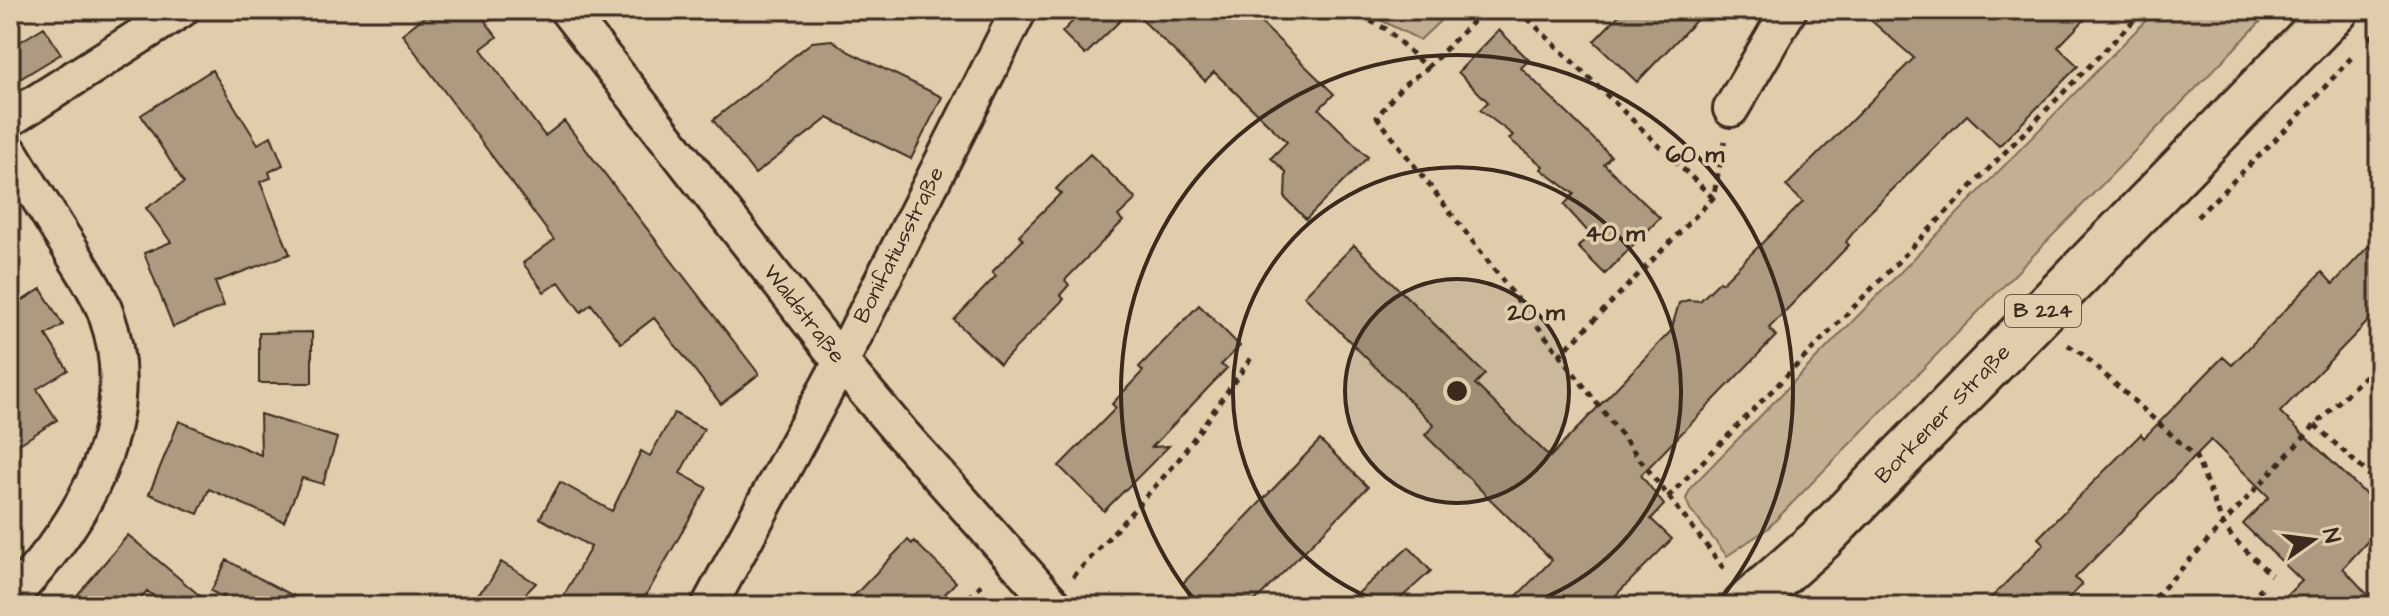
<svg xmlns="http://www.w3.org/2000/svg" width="2389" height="616" viewBox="0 0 2389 616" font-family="'Architects Daughter',sans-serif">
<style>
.green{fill:#c3af92;stroke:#7f6c58;stroke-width:2}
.building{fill:#ae9a80;stroke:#3b2a1e;stroke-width:2}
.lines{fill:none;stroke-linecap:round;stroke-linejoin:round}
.street-casing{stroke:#3b2a1e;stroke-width:40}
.primary-casing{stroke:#3b2a1e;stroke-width:50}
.path{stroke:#3b2a1e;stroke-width:5;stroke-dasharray:6 6;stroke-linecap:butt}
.street{stroke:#e1cdac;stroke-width:34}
.primary{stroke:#e1cdac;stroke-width:44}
.ring{fill:none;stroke:#3b2a1e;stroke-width:4}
.labels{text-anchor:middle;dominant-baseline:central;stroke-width:7;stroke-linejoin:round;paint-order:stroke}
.shield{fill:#e1cdac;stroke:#6d5b49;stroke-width:2}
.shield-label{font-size:20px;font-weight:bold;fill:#3b2a1e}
.street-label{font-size:22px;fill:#3b2a1e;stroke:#e1cdac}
.centre{fill:#3b2a1e;stroke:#e1cdac;stroke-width:4}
.ring-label{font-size:24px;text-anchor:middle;font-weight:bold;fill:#3b2a1e;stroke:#e1cdac;stroke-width:7;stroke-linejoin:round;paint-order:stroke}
</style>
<rect width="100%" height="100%" fill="#e1cdac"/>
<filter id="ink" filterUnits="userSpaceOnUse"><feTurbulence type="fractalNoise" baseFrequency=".0125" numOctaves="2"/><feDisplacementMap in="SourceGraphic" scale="16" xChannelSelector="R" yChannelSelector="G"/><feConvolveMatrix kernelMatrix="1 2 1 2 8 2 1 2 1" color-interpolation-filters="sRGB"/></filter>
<g filter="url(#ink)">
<!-- green -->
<path class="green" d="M 1361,10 L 1429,10 L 1442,19 L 1420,40 Z
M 2156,10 L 2272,10 L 1767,529 L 1727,556 L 1690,509 L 1686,499 L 1691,487 Z"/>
<!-- building -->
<path class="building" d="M 433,10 L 477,10 L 497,37 L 481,49 L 545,136 L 564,121 L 759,374 L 721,404 L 654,318 L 621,343 L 591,304 L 581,312 L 559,282 L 544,292 L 523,263 L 554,240 L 402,34 Z
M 1084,10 L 1131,10 L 1085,55 L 1062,32 Z
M 1132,10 L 1248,10 L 1334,94 L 1319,109 L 1368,157 L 1306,219 L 1285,198 L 1286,172 L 1271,158 L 1287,142 L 1214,72 L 1205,81 Z
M 1624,10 L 1706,10 L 1637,82 L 1594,41 Z
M 1859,10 L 2094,10 L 2058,47 L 2078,66 L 2023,122 L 1999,146 L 1967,115 L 1866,216 L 1846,242 L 1849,245 L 1769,328 L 1776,336 L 1641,475 L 1664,505 L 1651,519 L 1672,539 L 1605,606 L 1507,606 L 1552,560 L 1425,435 L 1434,425 L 1304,296 L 1354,245 L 1485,374 L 1475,384 L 1550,457 L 1671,331 L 1679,303 L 1688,300 L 1700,301 L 1720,281 L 1722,283 L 1803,202 L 1786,186 L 1914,58 Z
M 44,27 L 61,54 L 10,85 L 10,48 Z
M 1499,30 L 1529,60 L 1521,68 L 1611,156 L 1604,164 L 1660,218 L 1605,274 L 1578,247 L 1590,234 L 1564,205 L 1574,194 L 1541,169 L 1543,166 L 1509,139 L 1513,135 L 1480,110 L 1488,102 L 1458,72 Z
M 832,40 L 849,52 L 942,97 L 911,159 L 828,118 L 755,174 L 713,120 L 812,42 Z
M 212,70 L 258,144 L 271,136 L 283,165 L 269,172 L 271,178 L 260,182 L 290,254 L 215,282 L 224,306 L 173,327 L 144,253 L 171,242 L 146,208 L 184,183 L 141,115 Z
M 1090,154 L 1136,199 L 1118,216 L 1123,221 L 1065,280 L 1069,285 L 1060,295 L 1064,299 L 1000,364 L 954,320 L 996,276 L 992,272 L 1023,240 L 1019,235 L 1061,193 L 1056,189 Z
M 2379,235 L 2379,310 L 2280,412 L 2379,507 L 2379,529 L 2343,568 L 2378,606 L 2275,606 L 2302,581 L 2243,524 L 2269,497 L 2211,440 L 2075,578 L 2082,585 L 2061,606 L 1983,606 L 2044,544 L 2038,538 L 2141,434 L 2144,438 L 2223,357 L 2232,365 L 2322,272 L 2333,284 Z
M 41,289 L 63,325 L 46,335 L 68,370 L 37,389 L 57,420 L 10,450 L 10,308 Z
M 1199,305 L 1240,346 L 1221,365 L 1227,368 L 1152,447 L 1169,446 L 1104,511 L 1059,466 L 1116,408 L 1112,404 L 1143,371 L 1139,367 Z
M 312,332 L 312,383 L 259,383 L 259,333 Z
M 674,413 L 704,429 L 680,473 L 707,488 L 640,606 L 558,606 L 591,547 L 540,518 L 560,482 L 612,511 L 641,451 L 650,456 Z
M 260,414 L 337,438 L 323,484 L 302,478 L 284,522 L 209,489 L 198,514 L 149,494 L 179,421 L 261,455 Z
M 1320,440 L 1368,487 L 1250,606 L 1204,606 L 1182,584 Z
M 128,535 L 212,606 L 166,606 L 147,591 L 135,606 L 68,606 Z
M 908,540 L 912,544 L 914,541 L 956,582 L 934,606 L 844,606 Z
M 1409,547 L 1431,571 L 1392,606 L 1344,606 Z
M 227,560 L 259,578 L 313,606 L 239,606 L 211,591 Z
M 501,562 L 536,583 L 514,606 L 466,606 L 489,583 Z"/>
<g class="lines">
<!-- street casing -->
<g class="street-casing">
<path id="street" d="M 567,10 L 841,362 L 900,432 L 1055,606
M 1731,109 L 1789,10
M 10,119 L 181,10
M 10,152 C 30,185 50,217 71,250 C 83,271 98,291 106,314 C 144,420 83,524 10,598
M 709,606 L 841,362 L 1019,10"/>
</g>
<!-- primary casing -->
<g class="primary-casing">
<path id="primary" d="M 1745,606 L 1821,539 L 2336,10"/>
</g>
<!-- path -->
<path class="path" d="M 1349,10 L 1386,29 L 1427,68 L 1402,86 L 1377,117 L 1725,570
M 1519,10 L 1713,198
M 2369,39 L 2379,28
M 1427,68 L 1484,10
M 2197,217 L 2294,121 L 2351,58
M 2068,345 L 2082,354 L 2196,457 L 2223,524 L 2232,537 L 2271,575
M 1559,356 L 1713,198 L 1725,141
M 2315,425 L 2379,484
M 1668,497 L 2144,10
M 1073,577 L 1177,462 L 1251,358
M 2258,588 L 2274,606
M 960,606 L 985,581
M 2147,606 L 2315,425 L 2379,362"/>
<!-- street -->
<use href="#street" class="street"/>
<!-- primary -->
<use href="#primary" class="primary"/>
</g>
</g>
<!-- distance rings -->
<circle cx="1457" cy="391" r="112" fill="#3b2a1e" fill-opacity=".12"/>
<g class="ring">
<circle cx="1457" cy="391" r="112"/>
<path d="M1393 606A224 224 0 1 1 1521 606"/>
<path d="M1198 605A336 336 0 1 1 1716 605"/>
</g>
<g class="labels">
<!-- shield labels -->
<rect class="shield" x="2005" y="295" width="76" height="32" rx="6"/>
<g class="shield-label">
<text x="2043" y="311">B 224</text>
</g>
<!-- street labels -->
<g class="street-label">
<text transform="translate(899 245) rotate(-63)">Bonifatiusstraße</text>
<text transform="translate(804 314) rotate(52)">Waldstraße</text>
<text transform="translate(1943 414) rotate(-46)">Borkener Straße</text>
</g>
</g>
<circle cx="1457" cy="391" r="12" class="centre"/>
<g class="ring-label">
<text x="1695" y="162">60 m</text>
<text x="1615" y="241">40 m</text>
<text x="1536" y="320">20 m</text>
</g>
<!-- margin -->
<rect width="2389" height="616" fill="none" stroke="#e1cdac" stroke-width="40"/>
<rect x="20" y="20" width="2349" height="576" fill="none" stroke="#3b2a1e" stroke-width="3" filter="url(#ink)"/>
<!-- north arrow -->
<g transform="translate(2313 540) rotate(76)" stroke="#e1cdac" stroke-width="6" paint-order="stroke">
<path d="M0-6L14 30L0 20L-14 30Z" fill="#3b2a1e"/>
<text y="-12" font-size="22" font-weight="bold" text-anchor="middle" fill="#3b2a1e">N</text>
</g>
</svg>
